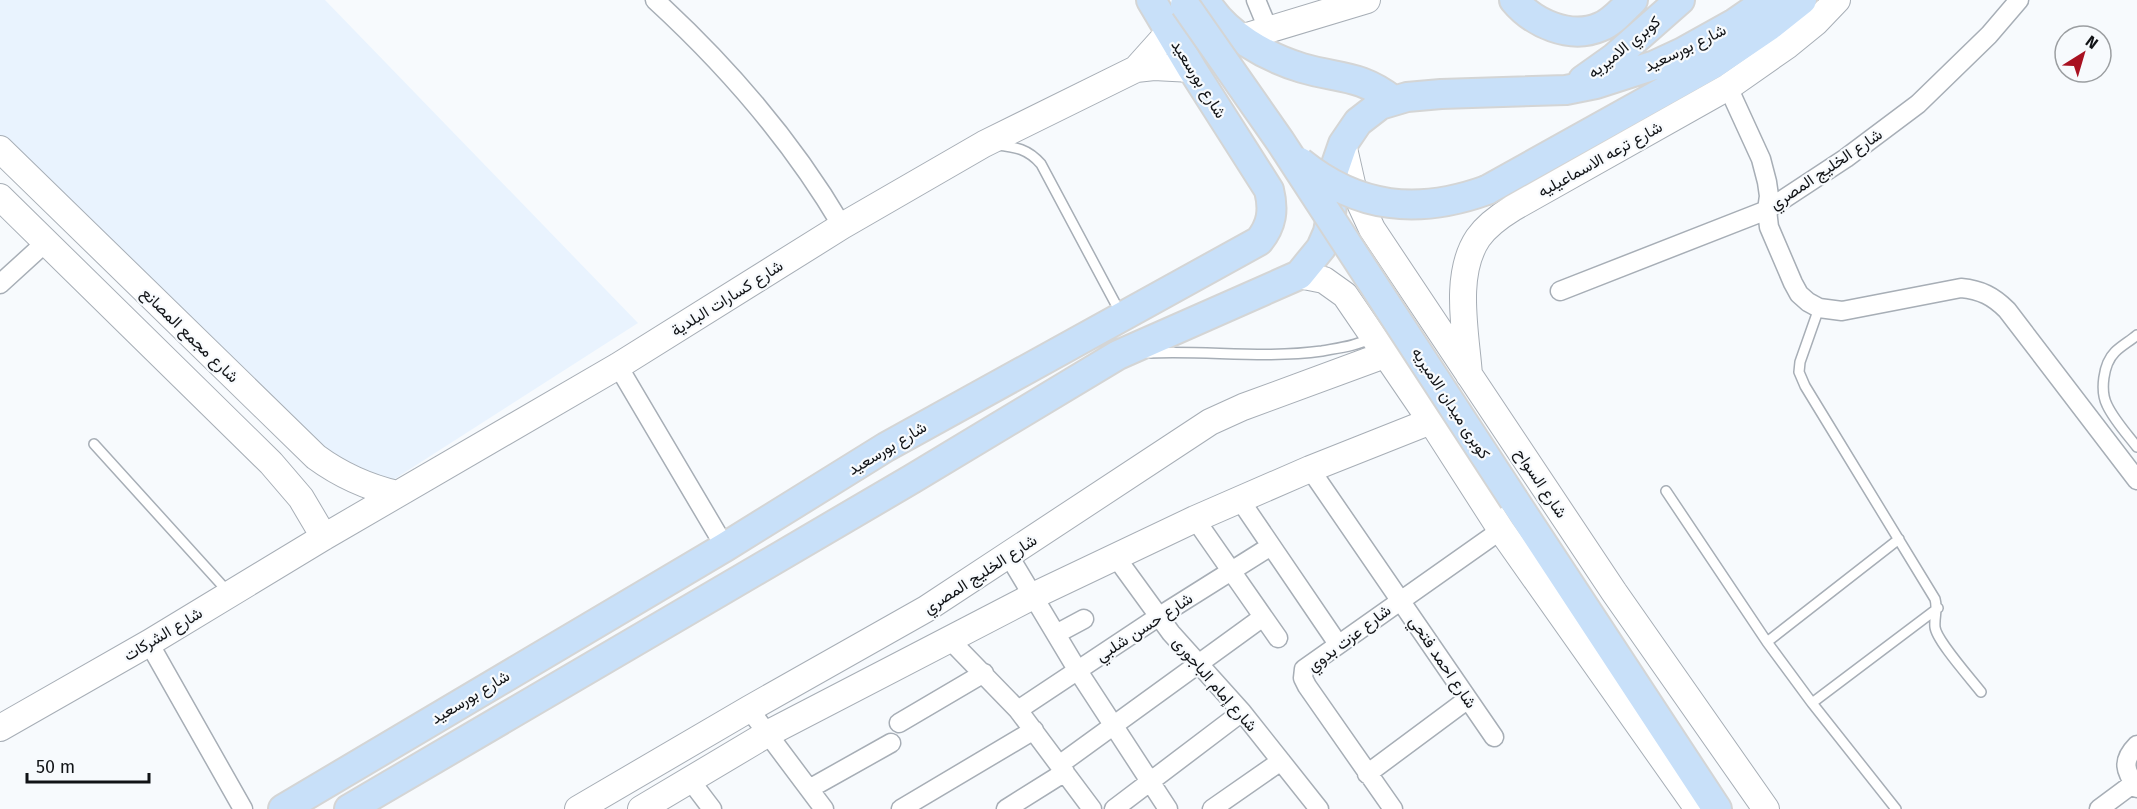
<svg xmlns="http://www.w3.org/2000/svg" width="2137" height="809" viewBox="0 0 2137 809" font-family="'Fira Sans',Vazirmatn,sans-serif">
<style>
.built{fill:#e9f3fe}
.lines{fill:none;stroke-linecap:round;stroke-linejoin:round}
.lane-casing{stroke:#a7aeb6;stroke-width:12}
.street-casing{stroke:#a7aeb6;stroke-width:21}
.secondary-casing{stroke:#a7aeb6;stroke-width:28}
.primary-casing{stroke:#d4d5d5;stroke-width:32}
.lane{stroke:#fff;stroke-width:9}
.street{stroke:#fff;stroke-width:18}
.secondary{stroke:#fff;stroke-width:26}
.primary{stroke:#c8e0f9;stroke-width:28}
.primary-bridge-casing{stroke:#d4d5d5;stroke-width:32;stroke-linecap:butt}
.primary-bridge{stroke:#c8e0f9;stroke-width:28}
.labels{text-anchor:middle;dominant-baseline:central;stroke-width:4.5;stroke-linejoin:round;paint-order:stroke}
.street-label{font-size:16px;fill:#111316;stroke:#f7fafd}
</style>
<rect width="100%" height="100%" fill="#f7fafd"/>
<!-- built -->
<path class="built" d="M 0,0 L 325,0 L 638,323 L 382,487 L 322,460 L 0,135 Z"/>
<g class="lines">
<!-- lane casing -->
<g class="lane-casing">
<path id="lane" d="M 997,145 C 1016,147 1028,149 1041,164 L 1121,314
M 1819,308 L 1800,362 L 1799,372 L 1805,386 L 1935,599 C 1938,609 1934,617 1935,627 C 1936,640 1971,679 1981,692
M 2137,335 C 2130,341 2121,346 2115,352 C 2103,364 2100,391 2107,405 C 2114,420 2127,434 2137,447
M 1147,353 C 1206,350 1264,359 1322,351 C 1338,348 1357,346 1371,338
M 94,444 L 230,594
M 1666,491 L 1767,642 L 1812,703 L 1896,809
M 1767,642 L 1899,539
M 1812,703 L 1938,608"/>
</g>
<!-- street casing -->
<g class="street-casing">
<path id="street" d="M 655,0 C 728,67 792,141 842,226
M 1256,0 L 1268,29
M 1728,87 L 1761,159 L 1767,182 L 1769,196 L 1767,210 L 1769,227 L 1793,283 L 1799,294 L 1808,302 L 1819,308 L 1842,311 L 1961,288 C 1981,290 1993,296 2007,310 L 2137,480
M 0,284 L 45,243
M 1560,291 L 1767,210 L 1846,158 L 1918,104 L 1989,35 L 2019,0
M 618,366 L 725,547
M 1310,469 L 1494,737
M 1240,500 L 1338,644
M 1195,519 L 1278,638
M 1009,556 L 1078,671 L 1168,809
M 1115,556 L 1171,633 L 1242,712 L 1319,809
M 1056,634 L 1084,619
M 950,640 L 1018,710 L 1092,809
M 149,643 L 243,809
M 749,709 L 824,809
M 1018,710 L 1158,617 L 1271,546
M 899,723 L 984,673
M 2137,745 C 2121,761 2125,771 2137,788
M 1059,765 L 1263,617
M 1367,774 L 1468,699
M 690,780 L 712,809
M 809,789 L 891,743
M 901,809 L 1034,730
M 1006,809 L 1065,772
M 1114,809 L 1242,712
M 1212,809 L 1281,761
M 1393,809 L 1307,686 L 1303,678 L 1304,669 L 1501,530
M 2099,809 L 2134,783"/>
</g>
<!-- secondary casing -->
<g class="secondary-casing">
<path id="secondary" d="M 1241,38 L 1367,0
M 1136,69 L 1154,67 L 1192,69
M 1343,144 L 1353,188 L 1372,229 L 1614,592 L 1766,809
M 0,149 L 316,457 C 342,476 367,487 397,494
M 0,197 L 271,463 L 301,498 L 324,537
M 1299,275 L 1324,280 L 1345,295 L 1431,421 L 1501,530 L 1698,809
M 1469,375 C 1466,333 1453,275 1478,238 C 1487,225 1500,216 1513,208 L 1728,87 L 1788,45 L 1815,23 L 1837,0
M 0,728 L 149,643 L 324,537 L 618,366 L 842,226 L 984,144 L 1136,69 L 1170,31
M 578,809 L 749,709 L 926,609 L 1210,422 L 1243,407 L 1387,354
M 641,809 L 767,734 L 1033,596 L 1195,519 L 1310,469 L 1431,421"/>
</g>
<!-- primary casing -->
<g class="primary-casing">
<path id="primary" d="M 1205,0 C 1224,34 1266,57 1302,68 C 1340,79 1359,74 1393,100
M 1514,0 C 1533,23 1570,40 1600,27 C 1613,22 1623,9 1633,0
M 1583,80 L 1614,58 L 1680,0
M 1487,190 L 1715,63 L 1768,27 L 1802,0
M 1514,500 L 1717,809
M 283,809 L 725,547 L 886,447 L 1259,241 C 1272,225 1274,210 1269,190 L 1192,69 L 1151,0
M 349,809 L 912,479 L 1118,355 L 1299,275 L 1321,248 L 1328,232 L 1331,215 L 1334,170 L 1343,144 L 1358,122 L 1380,105 L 1407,97 L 1441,94 L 1566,90 L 1596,84 L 1655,65 L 1683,52 L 1735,23 L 1768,0"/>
</g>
<!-- lane -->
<use href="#lane" class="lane"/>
<!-- street -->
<use href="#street" class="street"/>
<!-- secondary -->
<use href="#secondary" class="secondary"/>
<!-- primary -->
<use href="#primary" class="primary"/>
<!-- primary-bridge casing -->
<g class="primary-bridge-casing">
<path id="primary-bridge" d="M 1185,5 L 1280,141 L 1514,500
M 1300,162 C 1358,209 1418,215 1487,190"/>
</g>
<!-- primary-bridge -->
<use href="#primary-bridge" class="primary-bridge"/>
</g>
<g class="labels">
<!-- street labels -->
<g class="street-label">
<text transform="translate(1624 47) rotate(-39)">كوبري الاميريه</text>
<text transform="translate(1685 48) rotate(-26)">شارع بورسعيد</text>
<text transform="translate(1199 79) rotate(58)">شارع بورسعيد</text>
<text transform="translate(1600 159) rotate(-29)">شارع ترعه الاسماعيليه</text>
<text transform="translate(1826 169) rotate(-34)">شارع الخليج المصري</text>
<text transform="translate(727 298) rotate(-32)">شارع كسارات البلدية</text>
<text transform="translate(190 335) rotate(44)">شارع مجمع المصانع</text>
<text transform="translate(1451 403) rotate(57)">كوبرى ميدان الاميريه</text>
<text transform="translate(887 448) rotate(-31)">شارع بورسعيد</text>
<text transform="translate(1541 483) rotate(56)">شارع السواح</text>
<text transform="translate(980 574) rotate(-33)">شارع الخليج المصري</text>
<text transform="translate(1144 627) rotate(-33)">شارع حسن شلبي</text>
<text transform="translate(163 634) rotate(-31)">شارع الشركات</text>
<text transform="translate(1349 638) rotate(-37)">شارع عزت بدوي</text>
<text transform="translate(1443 662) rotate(56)">شارع احمد فتحي</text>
<text transform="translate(1215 684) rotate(49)">شارع إمام الباجورى</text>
<text transform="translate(470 697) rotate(-31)">شارع بورسعيد</text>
</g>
</g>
<!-- north arrow -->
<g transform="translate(2083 54) rotate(37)"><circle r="28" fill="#f7fafd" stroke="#9b9ea1" stroke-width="1.5"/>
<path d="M0-4.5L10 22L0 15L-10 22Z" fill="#a81121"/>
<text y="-9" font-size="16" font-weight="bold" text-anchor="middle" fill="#111316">N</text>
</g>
<!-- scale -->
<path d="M27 773v9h122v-9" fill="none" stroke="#111316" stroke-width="3"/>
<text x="36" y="773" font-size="18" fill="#111316" stroke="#f7fafd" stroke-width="4.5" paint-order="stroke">50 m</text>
</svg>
